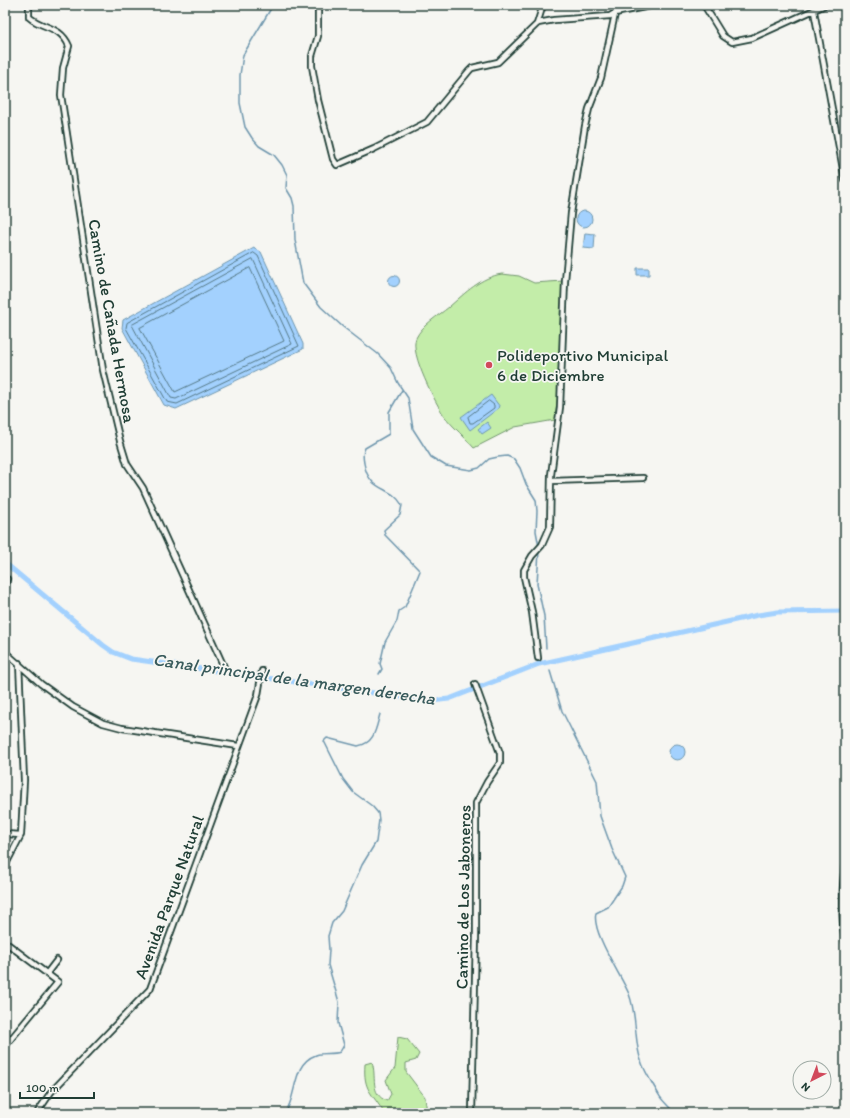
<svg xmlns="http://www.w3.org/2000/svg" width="850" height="1118" viewBox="0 0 850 1118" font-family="Itim,sans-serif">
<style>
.green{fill:#c3eda9;stroke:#71956e}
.water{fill:#a3d1fe;stroke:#6e96ad}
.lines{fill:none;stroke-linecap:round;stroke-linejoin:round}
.shore{stroke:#547885;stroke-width:1}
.stream{stroke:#6e96ad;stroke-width:1.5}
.canal{stroke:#a3d1fe;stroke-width:5}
.minor-casing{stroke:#1f3d34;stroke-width:8}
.minor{stroke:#f6f6f2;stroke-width:4.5}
.poi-dot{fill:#d1495b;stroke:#f6f6f2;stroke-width:1.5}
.labels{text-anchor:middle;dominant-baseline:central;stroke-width:3.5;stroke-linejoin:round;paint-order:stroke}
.street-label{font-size:17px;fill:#1f3d34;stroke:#f6f6f2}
.poi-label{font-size:17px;fill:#1f3d34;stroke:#f6f6f2;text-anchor:start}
.water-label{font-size:18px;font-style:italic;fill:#395b5c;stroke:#f6f6f2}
</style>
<rect width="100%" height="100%" fill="#f6f6f2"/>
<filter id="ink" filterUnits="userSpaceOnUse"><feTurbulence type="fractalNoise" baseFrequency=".025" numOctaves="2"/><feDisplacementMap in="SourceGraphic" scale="8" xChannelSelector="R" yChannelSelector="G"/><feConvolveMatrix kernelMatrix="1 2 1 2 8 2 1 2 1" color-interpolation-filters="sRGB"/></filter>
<g filter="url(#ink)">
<!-- green -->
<path class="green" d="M 502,274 L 519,276 L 534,283 L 563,281 L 559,388 L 555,420 L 515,427 L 474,448 C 465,437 454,428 445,417 C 436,404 409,353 416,338 C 422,325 438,316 449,307 C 465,293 481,277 502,274 Z
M 398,1037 L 407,1039 L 419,1054 L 416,1060 L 406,1063 L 406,1072 L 425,1097 L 427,1113 L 384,1113 C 372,1092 363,1091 365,1064 L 372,1062 C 377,1076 369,1094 387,1101 L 391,1094 L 386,1080 L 395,1068 Z"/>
<!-- water -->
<path class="water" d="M576 219a8 8 0 1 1 16 0a8 8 0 1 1-16 0Z
M 585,233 L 595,234 L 594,249 L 583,248 Z
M 254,248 L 261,252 L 303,344 L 303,349 L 176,409 L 164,405 L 122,328 L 123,320 Z
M 637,268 L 649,268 L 649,275 L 637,275 Z
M388.5 281a5.5 5.5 0 1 1 11 0a5.5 5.5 0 1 1-11 0Z
M 491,395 L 500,407 L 470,430 L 461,417 Z
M 487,422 L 491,428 L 482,434 L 478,429 Z
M669 752a8 8 0 1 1 16 0a8 8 0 1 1-16 0Z"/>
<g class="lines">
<!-- shore -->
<path class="shore" d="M 254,253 L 258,256 L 299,346 L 177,404 L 167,402 L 126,328 L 127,323 Z
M 253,259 L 292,344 L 176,399 L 171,398 L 132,325 Z
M 250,268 L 284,341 L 175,392 L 140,328 Z
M 489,401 L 494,405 L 494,408 L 473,423 L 470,423 L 468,417 Z"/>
<!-- stream -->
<path class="stream" d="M 273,5 L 243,55 L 240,75 L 240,103 L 245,127 L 252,138 L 259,146 L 274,155 L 282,165 L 287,175 L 286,188 L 292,198 L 294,206 L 295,240 L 303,283 L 321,307 L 343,327 L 378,354 L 391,368 L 398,383 L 408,398 L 413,429 L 431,457 L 446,466 L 471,470 L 479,468 L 489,459 L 498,457 L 507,456 L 514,459 L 520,468 L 526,484 L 536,500 L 537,511 L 536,531 L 539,547
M 539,551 L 537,584 L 544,616 L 546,648
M 550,671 L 562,711 L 597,781 L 600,816 L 612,849 L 625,877 L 622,886 L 608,907 L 596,913 C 591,932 621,975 629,994 C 638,1017 633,1045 644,1068 C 648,1077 654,1086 659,1095 C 662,1101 670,1107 674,1113
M 379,674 L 382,669 L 380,664 L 385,642 L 397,621 L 399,611 L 405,607 L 408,600 L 420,571 L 385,535 L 384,530 L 400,515 L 402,505 C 391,485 369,493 364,463 C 363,458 362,453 365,448 L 389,434 L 389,412 L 402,390
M 285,1113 C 298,1095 291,1064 316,1055 C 324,1052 332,1055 340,1052 L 344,1045 L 338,1023 L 339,1002 L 328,965 L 329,950 L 328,936 L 332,923 L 342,911 L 362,865 L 376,842 L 379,820 L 378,813 L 372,806 L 353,792 L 343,779 L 324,741 L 327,738 L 358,746 C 375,743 376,728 380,714"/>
<!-- canal -->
<path class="canal" d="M 5,563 L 103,645 L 113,652 L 131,659 L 431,701 L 449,699 L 539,664 L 758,615 L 778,612 L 845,611"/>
<!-- minor casing -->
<g class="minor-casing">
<path id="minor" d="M 29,5 L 29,17 C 42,29 60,25 69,46 L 63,68 L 61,95 L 63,108 L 103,370 L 120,441 L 127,464 L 143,488 L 224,667
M 318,5 L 318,36 L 312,56 L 312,66 L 318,100 L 333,159 L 337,165 L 374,149 L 427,122 L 469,71 L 472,68 L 498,62 L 538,23 L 554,20 L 610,16 L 615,13 L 655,5
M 704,5 L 723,36 L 732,42 L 752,38 L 825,5
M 814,11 L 845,180
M 537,24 L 543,5
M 551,481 L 643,478
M 5,584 L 7,579
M 5,652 L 41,684 L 73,707 L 103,723 L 122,728 L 238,746
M 538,658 L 532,612 L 524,577 L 524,570 L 532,556 L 542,545 L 550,527 L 551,475 L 560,407 L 565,281 L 571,213 L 585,126 L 589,109 L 601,78 L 617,5
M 5,834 L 21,835
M 845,864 C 842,889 841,916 845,941
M 5,866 L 21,835 L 24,780 L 19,663
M 5,942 L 58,982 L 6,1045 L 5,1044
M 47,973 L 57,960
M 37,1113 L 51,1092 L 150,989 L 258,695 L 262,671
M 472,1113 L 476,936 L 476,803 L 487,782 L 500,763 L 500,753 L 475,684"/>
</g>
<!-- minor -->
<use href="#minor" class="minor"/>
</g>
</g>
<!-- markers -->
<circle class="poi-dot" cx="489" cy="365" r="4"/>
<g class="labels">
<!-- street labels -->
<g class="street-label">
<text transform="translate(112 321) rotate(80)">Camino de Cañada Hermosa</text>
<text transform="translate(169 897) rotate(-70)">Avenida Parque Natural</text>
<text transform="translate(463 897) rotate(-89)">Camino de Los Jaboneros</text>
</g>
<!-- poi labels -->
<g class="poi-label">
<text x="497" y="355">Polideportivo Municipal<tspan x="497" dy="20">6 de Diciembre</tspan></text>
</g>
<!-- water labels -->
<g class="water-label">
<text transform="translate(294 679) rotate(8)">Canal principal de la margen derecha</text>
</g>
</g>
<!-- margin -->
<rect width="850" height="1118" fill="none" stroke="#f6f6f2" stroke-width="20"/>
<rect x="10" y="10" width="830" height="1098" fill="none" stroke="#1f3d34" stroke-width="1.5" filter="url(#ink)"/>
<!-- north arrow -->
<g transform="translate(812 1080) rotate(222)"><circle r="19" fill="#f6f6f2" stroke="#a0aca6"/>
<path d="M0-3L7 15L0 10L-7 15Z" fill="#d1495b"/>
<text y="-6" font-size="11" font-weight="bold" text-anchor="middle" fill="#1f3d34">N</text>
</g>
<!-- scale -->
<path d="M20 1092v6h74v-6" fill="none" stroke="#1f3d34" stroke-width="2"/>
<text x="26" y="1092" font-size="12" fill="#1f3d34" stroke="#f6f6f2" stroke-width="3" paint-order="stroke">100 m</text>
</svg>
